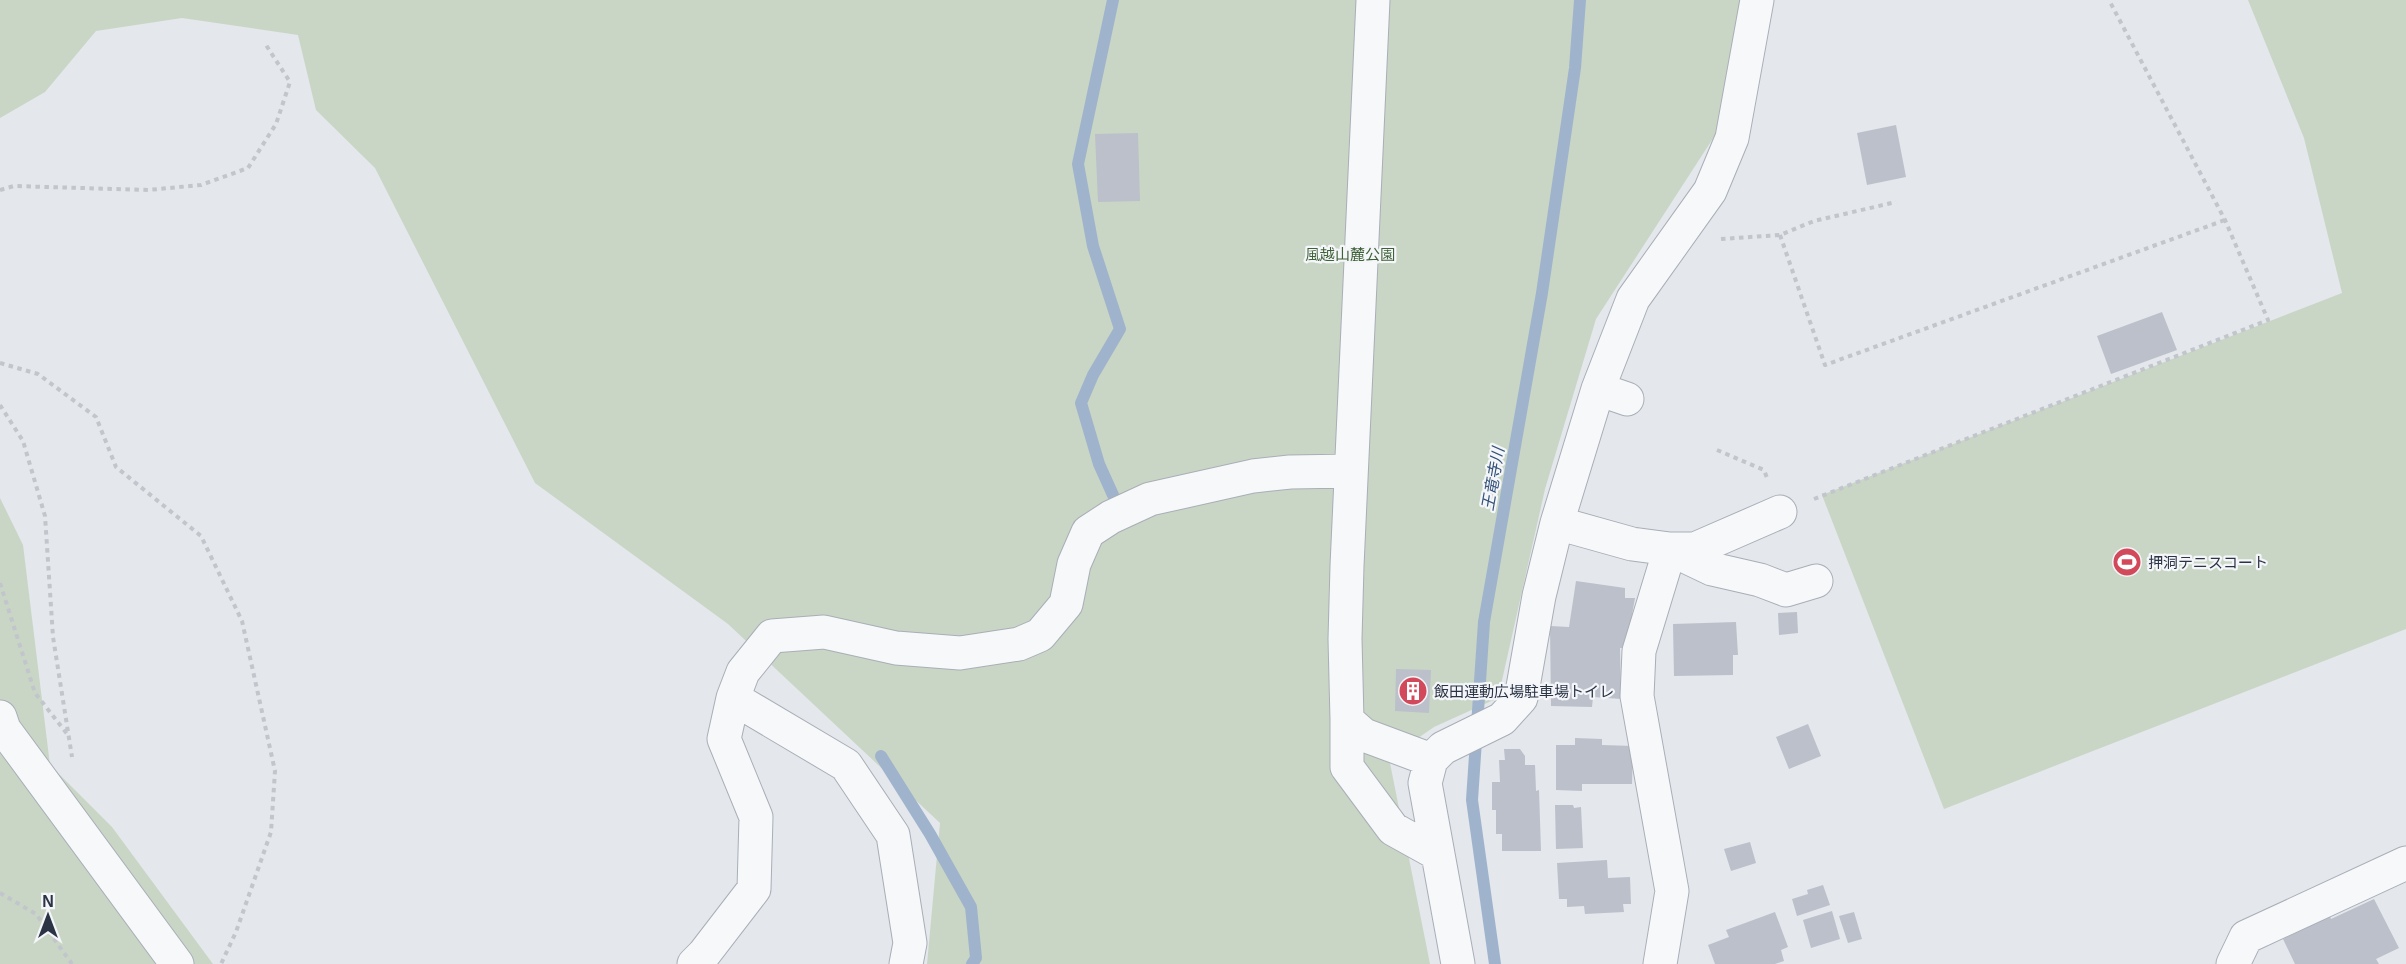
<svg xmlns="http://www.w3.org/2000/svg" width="2406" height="964" viewBox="0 0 2406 964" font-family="Arial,'Noto Sans JP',sans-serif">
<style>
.green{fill:#c9d6c5}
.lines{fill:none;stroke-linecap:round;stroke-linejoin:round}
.stream{stroke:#9fb4cc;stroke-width:12}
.building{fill:#bbc0ca}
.minor-casing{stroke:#a9aeb7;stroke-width:35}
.path{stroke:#c2c5cb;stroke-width:4;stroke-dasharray:4.5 4.5;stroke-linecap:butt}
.minor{stroke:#f7f8fa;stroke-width:33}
.labels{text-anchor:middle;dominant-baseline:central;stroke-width:4.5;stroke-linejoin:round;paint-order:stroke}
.park-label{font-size:15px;fill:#3f6138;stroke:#f4f6f9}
.poi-label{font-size:15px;fill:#2b3445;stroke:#f4f6f9;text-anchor:start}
.water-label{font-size:16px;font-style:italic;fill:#34527a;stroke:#f4f6f9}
</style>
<rect width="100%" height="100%" fill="#e4e7ec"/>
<!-- green -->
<path class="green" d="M 0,0 L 1740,0 L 1721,126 L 1596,319 L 1545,489 L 1498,698 L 1434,727 L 1389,758 L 1430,964 L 927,964 L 940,823 L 728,624 L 535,483 L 375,168 L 316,110 L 298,35 L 182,18 L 96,31 L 45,92 L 0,118 Z
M 2248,0 L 2406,0 L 2406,629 L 1944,809 L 1822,495 L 2342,293 L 2304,138 Z
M 0,498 L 23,545 L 50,765 L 112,827 L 213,964 L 0,964 Z"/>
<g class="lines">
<!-- stream -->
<path class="stream" d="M 1113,495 L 1099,464 L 1081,403 L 1093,375 L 1120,329 L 1093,246 L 1078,164 L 1113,0
M 881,756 L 930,834 L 971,907 L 976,958 L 972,964
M 1495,964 L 1472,800 L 1484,622 L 1542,293 L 1575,68 L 1580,0"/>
</g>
<!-- building -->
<path class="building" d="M 1896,125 L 1906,177 L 1867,185 L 1857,133 Z
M 1138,133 L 1140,201 L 1098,202 L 1095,134 Z
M 2162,312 L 2177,350 L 2111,374 L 2097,336 Z
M 1576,581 L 1625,588 L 1625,598 L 1635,598 L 1626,648 L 1620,648 L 1621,699 L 1593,697 L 1592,707 L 1551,706 L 1550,626 L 1569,627 Z
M 1797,612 L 1798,633 L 1779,635 L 1778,613 Z
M 1736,622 L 1738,655 L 1733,655 L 1733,675 L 1674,676 L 1673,624 Z
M 1396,669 L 1431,670 L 1429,713 L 1395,711 Z
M 1808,724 L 1821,756 L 1789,769 L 1776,737 Z
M 1575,738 L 1602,739 L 1602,745 L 1633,746 L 1632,784 L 1582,784 L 1582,791 L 1556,790 L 1556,745 L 1575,745 Z
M 1504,749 L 1520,749 L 1525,756 L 1525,765 L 1535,765 L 1536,791 L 1539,790 L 1541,851 L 1502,851 L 1502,834 L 1496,834 L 1496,810 L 1492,810 L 1492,782 L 1500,782 L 1499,760 L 1505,760 Z
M 1555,805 L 1573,805 L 1574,808 L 1581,807 L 1583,848 L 1556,849 Z
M 1750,842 L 1756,863 L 1731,871 L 1724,849 Z
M 1607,860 L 1608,878 L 1630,877 L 1631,904 L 1623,904 L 1624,912 L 1585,914 L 1584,906 L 1567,907 L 1567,899 L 1559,899 L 1557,863 Z
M 1823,885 L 1830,905 L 1797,916 L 1792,899 L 1808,894 L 1807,890 Z
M 2374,899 L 2399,948 L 2376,959 L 2379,964 L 2295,964 L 2283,939 L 2330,916 L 2331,919 Z
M 1832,911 L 1840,939 L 1811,948 L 1803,920 Z
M 1775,912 L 1788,947 L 1781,950 L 1784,961 L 1775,964 L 1715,964 L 1708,945 L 1729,937 L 1726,930 Z
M 1854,912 L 1862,939 L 1848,943 L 1839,916 Z"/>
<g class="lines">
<!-- minor casing -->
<g class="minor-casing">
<path id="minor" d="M 1373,0 L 1347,566 L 1345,639 L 1347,720 L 1364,735 L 1431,760
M 1598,389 L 1627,399
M 1557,523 L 1632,544 L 1670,549 L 1639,651 L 1637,696 L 1672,891 L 1660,964
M 1670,549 L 1712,569 L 1760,580 L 1786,590 L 1816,581
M 1670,549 L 1695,549 L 1780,512
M 733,698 L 743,672 L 772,636 L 824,632 L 896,648 L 960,653 L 1019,644 L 1040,635 L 1066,604 L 1074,564 L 1088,532 L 1111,517 L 1150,499 L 1253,476 L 1290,472 L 1351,471
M 0,717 L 4,729 L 177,964
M 1347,720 L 1347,767 L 1393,829 L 1438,854
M 694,964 L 704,954 L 754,889 L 756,817 L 724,739 L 733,698 L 846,765 L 893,835 L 910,943 L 906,964
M 1458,964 L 1425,783 L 1431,760 L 1443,748 L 1502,719 L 1521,698 L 1539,596 L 1557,523 L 1598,389 L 1633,299 L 1710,191 L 1732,138 L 1757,0
M 2233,964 L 2246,937 L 2406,863"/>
</g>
<!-- path -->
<path class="path" d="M 0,190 L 14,186 L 148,190 L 201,185 L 248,168 L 276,124 L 290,82 L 266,45
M 1780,235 L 1825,365 L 2225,220
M 1721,239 L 1780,235 L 1814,221 L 1896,202
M 0,363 L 38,374 L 96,417 L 116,467 L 201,536 L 242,621 L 275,771 L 271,832 L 236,932 L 221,964
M 0,405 L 23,441 L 45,516 L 53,637 L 72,757
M 1717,450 L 1764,470 L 1767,478
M 1814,499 L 2268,320 L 2225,220 L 2109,0
M 0,583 L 35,693 L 68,735
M 0,893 L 36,914 L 72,964"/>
<!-- minor -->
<use href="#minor" class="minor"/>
</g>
<!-- icons -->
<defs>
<g id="stadium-disc" transform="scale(1.5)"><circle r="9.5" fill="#d1495b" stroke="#f4f6f9"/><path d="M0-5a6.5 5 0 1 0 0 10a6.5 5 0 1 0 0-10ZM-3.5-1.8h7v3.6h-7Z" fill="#fff"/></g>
<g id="building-disc" transform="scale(1.5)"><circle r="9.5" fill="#d1495b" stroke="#f4f6f9"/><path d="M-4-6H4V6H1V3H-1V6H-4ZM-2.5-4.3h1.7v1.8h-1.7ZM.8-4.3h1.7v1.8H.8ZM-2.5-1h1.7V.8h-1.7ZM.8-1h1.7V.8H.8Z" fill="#fff"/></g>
</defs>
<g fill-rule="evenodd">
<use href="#stadium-disc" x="2127" y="562"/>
<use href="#building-disc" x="1413" y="691"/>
</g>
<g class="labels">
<!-- park labels -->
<g class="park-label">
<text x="1350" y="254">風越山麓公園</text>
</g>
<!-- poi labels -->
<g class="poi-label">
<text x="2148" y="562">押洞テニスコート</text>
<text x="1434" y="691">飯田運動広場駐車場トイレ</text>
</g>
<!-- water labels -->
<g class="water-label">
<text transform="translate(1493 479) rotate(-80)">王竜寺川</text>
</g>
</g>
<!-- north arrow -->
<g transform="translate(48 916)" stroke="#f4f6f9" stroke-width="4.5" paint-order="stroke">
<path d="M0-4.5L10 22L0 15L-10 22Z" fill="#2b3445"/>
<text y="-9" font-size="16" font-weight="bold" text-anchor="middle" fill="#2b3445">N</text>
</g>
</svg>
